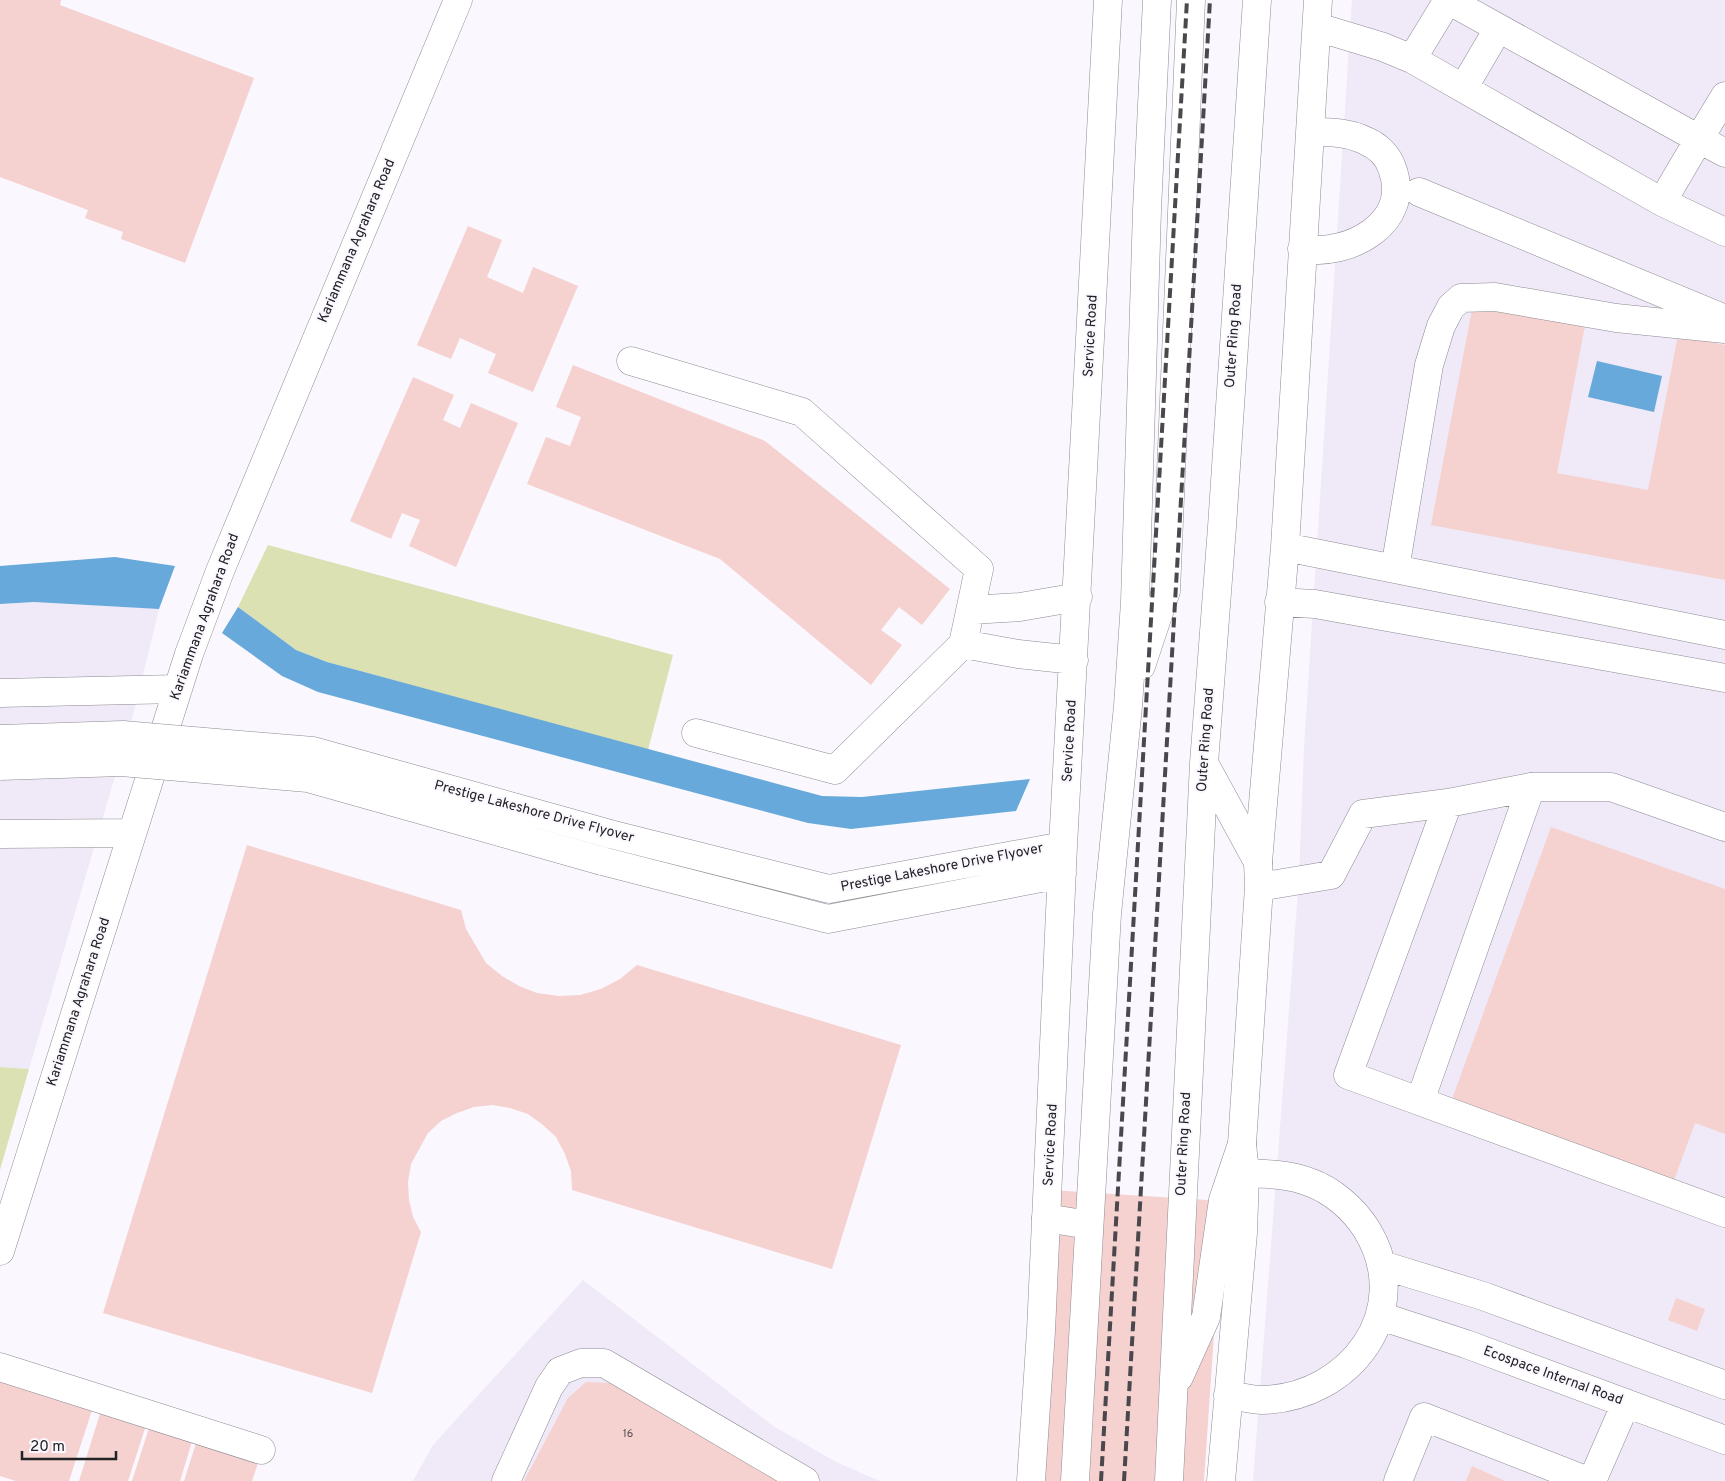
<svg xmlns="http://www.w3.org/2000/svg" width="1725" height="1481" viewBox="0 0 1725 1481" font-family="Overpass,sans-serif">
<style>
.built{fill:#efe9f8}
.green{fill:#dce1b4}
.water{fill:#67a9da}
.building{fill:#f5d2cf}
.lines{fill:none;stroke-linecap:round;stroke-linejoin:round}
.minor-casing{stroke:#8d8a92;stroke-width:29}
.highway-casing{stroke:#8d8a92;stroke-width:29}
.minor{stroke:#fff;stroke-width:28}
.highway{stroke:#fff;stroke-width:28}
.rail{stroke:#4a484c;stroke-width:4;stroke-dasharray:10 5;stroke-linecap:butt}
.minor-bridge-casing{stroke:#8d8a92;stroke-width:29;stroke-linecap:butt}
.minor-bridge{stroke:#fff;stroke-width:28}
.labels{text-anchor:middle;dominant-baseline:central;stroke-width:4;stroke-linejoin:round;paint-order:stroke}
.number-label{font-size:11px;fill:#574d4f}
.street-label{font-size:14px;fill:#222124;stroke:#faf7fe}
</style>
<rect width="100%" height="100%" fill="#faf7fe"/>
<!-- built -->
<path class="built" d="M 1352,0 L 1725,0 L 1725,1481 L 1253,1481 L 1299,879 L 1304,748 Z
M 34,602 L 159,609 L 135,708 L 29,1069 L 0,1067 L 0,604 Z
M 583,1280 L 773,1426 L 838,1463 L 880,1481 L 413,1481 L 433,1445 Z"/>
<!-- green -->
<path class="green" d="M 268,545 L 673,655 L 648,750 L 327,662 L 296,650 L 238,607 Z
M 0,1067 L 29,1069 L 0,1170 Z"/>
<!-- water -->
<path class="water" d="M 1597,361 L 1662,376 L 1654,412 L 1588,397 Z
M 115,557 L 175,566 L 159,609 L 34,602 L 0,604 L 0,566 Z
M 238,607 L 296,650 L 327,662 L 822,796 L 862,797 L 1030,779 L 1016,811 L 851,829 L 808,823 L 318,692 L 282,676 L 222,633 Z"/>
<!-- building -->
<path class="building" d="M 0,0 L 61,0 L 60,5 L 254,78 L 185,263 L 121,239 L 123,232 L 85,218 L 88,210 L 0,177 Z
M 468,226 L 502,240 L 487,277 L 523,293 L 533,267 L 578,286 L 533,392 L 488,373 L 496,354 L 460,338 L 451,359 L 417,345 Z
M 1474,299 L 1586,320 L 1557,473 L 1648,490 L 1678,335 L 1725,345 L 1725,580 L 1431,525 Z
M 573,365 L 765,441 L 950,589 L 922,625 L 899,607 L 881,630 L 902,645 L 871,685 L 720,559 L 527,484 L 546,437 L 570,446 L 581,417 L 556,407 Z
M 413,377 L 454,395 L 443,420 L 460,428 L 471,403 L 518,423 L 456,567 L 409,546 L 420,520 L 402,513 L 391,539 L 350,521 Z
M 1551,827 L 1725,889 L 1725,1134 L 1695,1123 L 1673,1183 L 1451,1102 Z
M 247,845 L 461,910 L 466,929 L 486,963 L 502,976 L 519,986 L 537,993 L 559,996 L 580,995 L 601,989 L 620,979 L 637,965 L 901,1045 L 832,1269 L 572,1190 L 571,1171 L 565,1154 L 556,1137 L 543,1125 L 528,1114 L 510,1108 L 492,1105 L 474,1107 L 457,1113 L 441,1121 L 428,1133 L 411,1164 L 408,1182 L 409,1200 L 413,1217 L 421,1232 L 372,1393 L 103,1313 Z
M 1050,1190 L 1223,1201 L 1204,1481 L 1031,1481 Z
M 1676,1298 L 1705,1309 L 1697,1331 L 1668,1320 Z
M 0,1371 L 95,1401 L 69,1481 L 16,1481 L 0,1476 Z
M 586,1382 L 612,1383 L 788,1481 L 524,1481 L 568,1398 Z
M 103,1404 L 148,1419 L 128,1481 L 79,1481 Z
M 151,1422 L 194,1435 L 180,1481 L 132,1481 Z
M 198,1437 L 260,1457 L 252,1481 L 184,1481 Z
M 1472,1466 L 1505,1481 L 1466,1481 Z"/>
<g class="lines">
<!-- minor casing -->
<g class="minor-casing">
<path id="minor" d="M 1448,0 L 1699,139 L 1725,96
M 1317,27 L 1383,47 L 1412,59 L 1662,202 L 1725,232
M 1412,59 L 1448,0
M 1464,87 L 1498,29
M 1419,192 L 1725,319
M 1662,202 L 1699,139 L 1725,153
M 1302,249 C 1348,257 1413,223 1392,168 C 1388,156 1378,146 1366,141 C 1349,132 1329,132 1310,132
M 631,361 L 802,412 L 979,569 L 963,644 L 835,770 L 696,733
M 1285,547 L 1725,635
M 1395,569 L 1429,365 L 1441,326 L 1451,307 L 1461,298 L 1495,297 L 1616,318 L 1725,329
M 1279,602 L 1315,604 L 1725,678
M 971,610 L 1020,607 L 1078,597
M 963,644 L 1018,654 L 1074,660
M 0,693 L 178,689
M 1448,803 L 1348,1075 L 1725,1213
M 0,834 L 132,833
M 610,834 L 829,889 L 1063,846
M 602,861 L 828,919 L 1062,874
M 1259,887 L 1331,875 L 1363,814 L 1448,803 L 1531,787 L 1611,787 L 1725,827
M 1420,1101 L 1531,787
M 0,1251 L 189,654 L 220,571 L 458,0
M 1382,1265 L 1483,1296 L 1725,1385
M 1380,1316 L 1466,1344 L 1725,1440
M 0,1367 L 261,1450
M 1228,1395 C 1239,1396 1251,1400 1262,1400 C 1350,1398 1416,1311 1367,1230 C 1354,1209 1332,1190 1309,1182 C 1289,1174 1266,1174 1245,1173
M 506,1481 L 549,1387 L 560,1371 L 581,1363 L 604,1363 L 805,1481
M 1031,1481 L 1041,1331 L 1063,846 L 1108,0
M 1221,1481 L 1243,1233 L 1245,1173 L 1242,1144 L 1259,887 L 1258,862 L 1285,547 L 1318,0
M 1398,1481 L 1424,1417 L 1588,1481
M 1592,1481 L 1626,1403"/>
</g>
<!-- highway casing -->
<g class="highway-casing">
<path id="highway" d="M 1141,666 L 1166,591 L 1191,0
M 1204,763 L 1258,862
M 1046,1218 L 1089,1225
M 1179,1377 L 1206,1317 L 1223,1200 L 1242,1144
M 1075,1481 L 1107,914 L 1128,706 L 1135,602 L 1147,210 L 1157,0
M 1169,1481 L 1204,763 L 1222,527 L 1257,0"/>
</g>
<!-- minor -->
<use href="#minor" class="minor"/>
<!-- highway -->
<use href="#highway" class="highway"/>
<!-- rail -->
<path class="rail" d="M 1101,1481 L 1187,0
M 1124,1481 L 1210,0"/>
<!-- minor-bridge casing -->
<g class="minor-bridge-casing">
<path id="minor-bridge" d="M 0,739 L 123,735 L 313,751 L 610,834
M 0,766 L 121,762 L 308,778 L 602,861"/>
</g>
<!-- minor-bridge -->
<use href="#minor-bridge" class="minor-bridge"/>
</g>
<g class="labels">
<!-- number labels -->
<g class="number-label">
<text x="628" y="1434">16</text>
</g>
<!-- street labels -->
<g class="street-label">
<text transform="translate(357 241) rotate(-67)">Kariammana Agrahara Road</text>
<text transform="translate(1091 336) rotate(-87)">Service Road</text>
<text transform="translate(1234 336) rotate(-86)">Outer Ring Road</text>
<text transform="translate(205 617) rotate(-70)">Kariammana Agrahara Road</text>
<text transform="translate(1206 740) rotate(-86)">Outer Ring Road</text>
<text transform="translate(1070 741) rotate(-87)">Service Road</text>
<text transform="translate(534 812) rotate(15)">Prestige Lakeshore Drive Flyover</text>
<text transform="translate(942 868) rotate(-11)">Prestige Lakeshore Drive Flyover</text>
<text transform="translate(79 1002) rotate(-72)">Kariammana Agrahara Road</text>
<text transform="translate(1184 1144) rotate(-87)">Outer Ring Road</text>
<text transform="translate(1051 1145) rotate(-87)">Service Road</text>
<text transform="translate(1553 1376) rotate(20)">Ecospace Internal Road</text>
</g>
</g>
<!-- scale -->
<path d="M22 1451v8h94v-8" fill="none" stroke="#222124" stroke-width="2.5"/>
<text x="30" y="1451" font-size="15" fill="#222124" stroke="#faf7fe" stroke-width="4" paint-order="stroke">20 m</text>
</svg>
